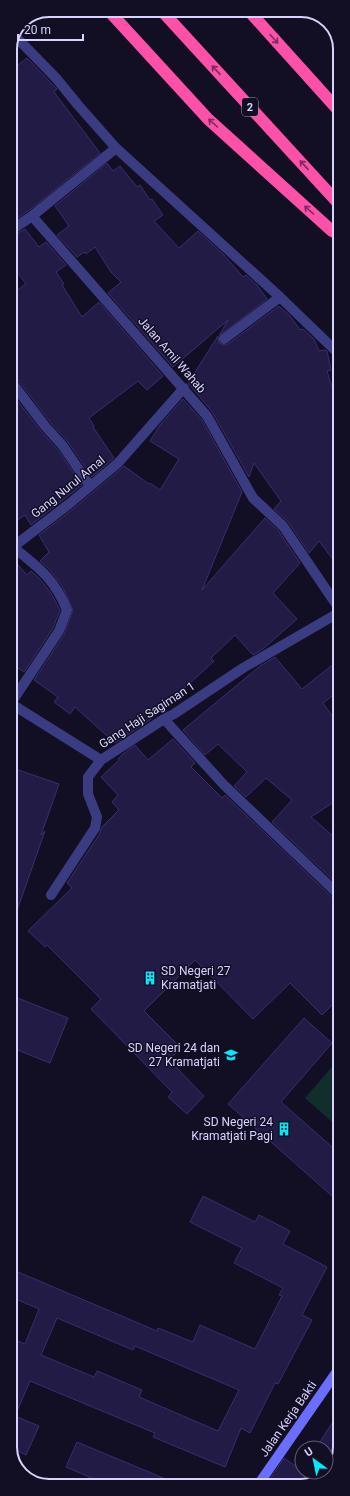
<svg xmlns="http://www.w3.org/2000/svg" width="350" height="1496" viewBox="0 0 350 1496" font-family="Roboto,sans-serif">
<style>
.green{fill:#122e2c}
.building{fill:#221b45;stroke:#382e70;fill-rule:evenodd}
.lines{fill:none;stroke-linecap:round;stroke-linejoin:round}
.street{stroke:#3b3b82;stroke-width:10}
.secondary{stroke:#6b6dfd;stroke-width:10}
.highway{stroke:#fc50a9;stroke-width:12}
.oneway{stroke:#7b2c60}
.labels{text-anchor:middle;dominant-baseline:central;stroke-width:3;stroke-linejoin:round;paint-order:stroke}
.shield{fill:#120f24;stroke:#9b98bd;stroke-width:1}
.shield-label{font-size:11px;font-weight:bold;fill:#d6d3fe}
.street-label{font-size:12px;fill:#d6d3fe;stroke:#120f24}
.poi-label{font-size:12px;fill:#d6d3fe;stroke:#120f24;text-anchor:end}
.rim{fill:none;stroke:#d6d3fe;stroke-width:2}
</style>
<rect width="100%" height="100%" fill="#120f24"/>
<!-- green -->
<path class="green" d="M 337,1061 L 340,1063 L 340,1129 L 305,1098 Z"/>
<!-- building -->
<path class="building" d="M 27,58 L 57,89 L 54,92 L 100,153 L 31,209 L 10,223 L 10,71 Z
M 107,163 L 113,171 L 120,166 L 137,187 L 140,185 L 150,200 L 152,199 L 163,215 L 154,221 L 179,248 L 198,231 L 224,255 L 243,277 L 246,275 L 257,285 L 267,299 L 219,336 L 228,320 L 173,367 L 108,293 L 121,282 L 111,272 L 95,247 L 86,254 L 84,252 L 77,257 L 57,235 L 69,226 L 55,206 Z
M 25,229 L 39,247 L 46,242 L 66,265 L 56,272 L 64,284 L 62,285 L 82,317 L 99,302 L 163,376 L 147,390 L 138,381 L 89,418 L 94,426 L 93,427 L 114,458 L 92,477 L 68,442 L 50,422 L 15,376 L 10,374 L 10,295 L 26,284 L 10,262 L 10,237 Z
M 279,306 L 291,317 L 300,330 L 303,329 L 314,339 L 319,351 L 325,350 L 327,351 L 331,370 L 327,371 L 339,410 L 340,569 L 319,541 L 309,553 L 288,522 L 274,509 L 281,501 L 254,463 L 249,477 L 213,413 L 188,383 L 218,336 L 219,343 L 224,345 L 228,344 Z
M 10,391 L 40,430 L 58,450 L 82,485 L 31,525 L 25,515 L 10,525 Z
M 183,399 L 202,420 L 242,492 L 202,590 L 265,518 L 278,530 L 300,563 L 273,593 L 297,619 L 264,648 L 253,655 L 235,635 L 211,658 L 214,661 L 150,720 L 115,743 L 75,707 L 70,714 L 54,702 L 58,697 L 34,680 L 64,635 L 73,610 L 62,586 L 50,570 L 40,561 L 49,552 L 39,535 L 73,509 L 124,466 L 149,484 L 150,483 L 160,490 L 179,459 L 150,441 L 160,425 Z
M 10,556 L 27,575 L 31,571 L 40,579 L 51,593 L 60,610 L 53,628 L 24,672 L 10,663 Z
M 275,657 L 302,689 L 340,659 L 340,690 L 323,703 L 340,727 L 340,798 L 311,817 L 340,842 L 340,887 L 272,822 L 292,800 L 266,778 L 246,797 L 234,786 L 247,772 L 218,744 L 205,755 L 183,730 L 260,666 Z
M 173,739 L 195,763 L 191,767 L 222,798 L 225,795 L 336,901 L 340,902 L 340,997 L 322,1015 L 290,983 L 253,1019 L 195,960 L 144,1011 L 181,1048 L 169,1060 L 204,1096 L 187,1114 L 168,1097 L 172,1092 L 91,1009 L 101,999 L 47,945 L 45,947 L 28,931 L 72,888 L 67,883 L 99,835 L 102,827 L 119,810 L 112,802 L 118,795 L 101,777 L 119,760 L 118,759 L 124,753 L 135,745 L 148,760 Z
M 10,767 L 59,784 L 41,835 L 45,831 L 13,922 L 10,922 Z
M 10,995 L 68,1018 L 50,1063 L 10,1047 Z
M 304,1018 L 332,1043 L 281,1102 L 340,1154 L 340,1203 L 228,1104 Z
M 203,1196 L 255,1222 L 259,1215 L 290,1231 L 283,1244 L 327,1267 L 302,1315 L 312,1320 L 278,1384 L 275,1383 L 250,1433 L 241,1428 L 225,1467 L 153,1437 L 155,1433 L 30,1381 L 15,1416 L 39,1426 L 26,1455 L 11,1448 L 11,1338 L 25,1344 L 39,1309 L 11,1297 L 11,1269 L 157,1331 L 158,1328 L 193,1342 L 200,1325 L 255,1349 L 282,1296 L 279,1295 L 283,1288 L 234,1263 L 242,1248 L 190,1222 ZM 57,1318 L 133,1350 L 135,1346 L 239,1390 L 218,1431 L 139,1397 L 142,1390 L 97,1371 L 94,1377 L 41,1355 Z
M 340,1411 L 340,1448 L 331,1472 L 329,1474 L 309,1485 L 266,1485 L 284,1458 L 301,1470 L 302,1468 L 302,1472 L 326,1472 L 326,1448 L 316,1448 Z
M 77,1442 L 180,1485 L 110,1486 L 66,1467 Z"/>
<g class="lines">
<!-- street -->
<path class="street" d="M 15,36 L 56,78 L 78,105 L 116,148 L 280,297 L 339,354
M 32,216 L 207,416 L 253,498 L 283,526 L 340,610
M 10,231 L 32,216 L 116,148
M 224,339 L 280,297
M 10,380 L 45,426 L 63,446 L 90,486
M 10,703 L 101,760
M 11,703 L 59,631 L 67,610 C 54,578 39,568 13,547 L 69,504 L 118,463 L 184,388
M 164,719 L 224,785 L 340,896
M 51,895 L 95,828 L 97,817 L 88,794 L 88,777 L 101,760 L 164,719 L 174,714 L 243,668 L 340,612"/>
<!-- secondary -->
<path class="secondary" d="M 258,1485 L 340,1367"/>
<!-- highway -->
<path class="highway" d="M 108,10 L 208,119 L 332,231 L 339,234
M 161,10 L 339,204
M 248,10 L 339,111"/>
</g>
<!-- one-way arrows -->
<defs><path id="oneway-shaft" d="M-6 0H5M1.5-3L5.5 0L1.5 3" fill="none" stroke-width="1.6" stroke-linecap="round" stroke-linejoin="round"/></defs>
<g class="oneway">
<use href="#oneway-shaft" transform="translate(274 39) rotate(48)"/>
<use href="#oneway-shaft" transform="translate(216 70) rotate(-133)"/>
<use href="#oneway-shaft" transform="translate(213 123) rotate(-138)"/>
<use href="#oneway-shaft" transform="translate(304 165) rotate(-133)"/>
<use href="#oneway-shaft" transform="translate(309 210) rotate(-138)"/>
</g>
<!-- icons -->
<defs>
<g id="building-bare" transform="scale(1.08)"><path d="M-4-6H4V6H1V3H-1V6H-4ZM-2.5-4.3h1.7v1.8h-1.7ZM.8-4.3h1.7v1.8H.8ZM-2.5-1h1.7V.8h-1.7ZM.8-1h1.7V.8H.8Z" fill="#04e9f9" stroke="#120f24" stroke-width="2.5" paint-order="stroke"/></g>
<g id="school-bare" transform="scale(1.08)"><path d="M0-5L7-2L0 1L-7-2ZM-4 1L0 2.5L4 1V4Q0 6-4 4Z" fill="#04e9f9" stroke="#120f24" stroke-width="2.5" paint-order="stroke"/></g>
</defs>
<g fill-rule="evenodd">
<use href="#building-bare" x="150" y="978"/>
<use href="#school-bare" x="231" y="1055"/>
<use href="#building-bare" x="284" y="1129"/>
</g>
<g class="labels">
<!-- shield labels -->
<rect class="shield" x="242" y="98" width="16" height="18" rx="3"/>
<g class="shield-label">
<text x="250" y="107">2</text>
</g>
<!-- street labels -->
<g class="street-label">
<text transform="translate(172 355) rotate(49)">Jalan Amil Wahab</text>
<text transform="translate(68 487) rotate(-39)">Gang Nurul Amal</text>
<text transform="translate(147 715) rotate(-33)">Gang Haji Sagiman 1</text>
<text transform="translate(288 1419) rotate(-55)">Jalan Kerja Bakti</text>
</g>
<!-- poi labels -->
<g class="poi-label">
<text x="161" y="971" text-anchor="start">SD Negeri 27<tspan x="161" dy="14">Kramatjati</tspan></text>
<text x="220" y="1048">SD Negeri 24 dan<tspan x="220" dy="14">27 Kramatjati</tspan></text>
<text x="273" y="1122">SD Negeri 24<tspan x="273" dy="14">Kramatjati Pagi</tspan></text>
</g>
</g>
<!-- crop -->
<path d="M0 0H350V1496H0ZM49 17H301A32 32 0 0 1 333 49V1447A32 32 0 0 1 301 1479H49A32 32 0 0 1 17 1447V49A32 32 0 0 1 49 17Z" fill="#120f24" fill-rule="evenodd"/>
<path class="rim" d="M49 17H301A32 32 0 0 1 333 49V1447A32 32 0 0 1 301 1479H49A32 32 0 0 1 17 1447V49A32 32 0 0 1 49 17Z"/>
<!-- north arrow -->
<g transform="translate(314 1460) rotate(327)"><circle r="19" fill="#120f24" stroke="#605d7b"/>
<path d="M0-3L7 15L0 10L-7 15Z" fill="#04e9f9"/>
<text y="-6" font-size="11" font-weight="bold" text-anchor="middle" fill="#d6d3fe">U</text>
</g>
<!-- scale -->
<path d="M18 34v6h65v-6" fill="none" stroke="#d6d3fe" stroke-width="2"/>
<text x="24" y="34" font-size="12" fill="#d6d3fe" stroke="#120f24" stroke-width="3" paint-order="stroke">20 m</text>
</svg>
